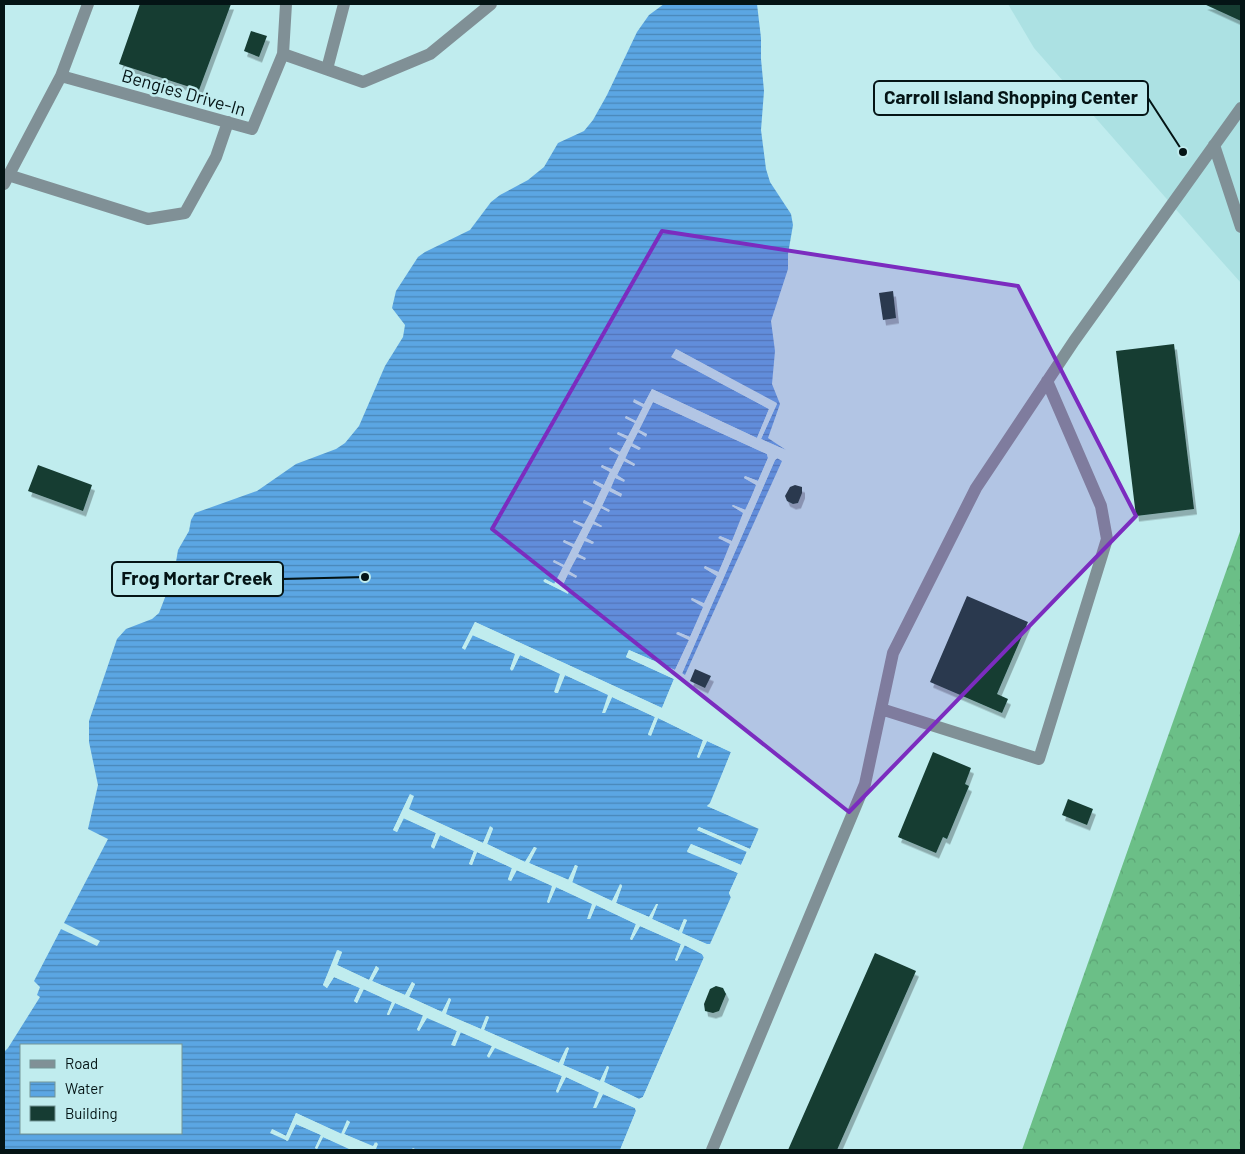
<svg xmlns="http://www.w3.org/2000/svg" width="1245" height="1154" viewBox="0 0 1245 1154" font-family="Barlow,sans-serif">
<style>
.built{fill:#ace1e3}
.forest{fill:url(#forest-crowns)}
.water{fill:url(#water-rules);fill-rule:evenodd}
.pier{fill:#c0ecee;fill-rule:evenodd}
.building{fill:#163c33;filter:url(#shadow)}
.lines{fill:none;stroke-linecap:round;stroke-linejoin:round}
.minor{stroke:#809096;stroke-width:12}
.marked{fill:#7b2cbf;fill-opacity:0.2;stroke:#7b2cbf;stroke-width:4;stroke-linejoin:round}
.labels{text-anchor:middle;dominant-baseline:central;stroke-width:5;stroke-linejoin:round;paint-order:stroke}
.street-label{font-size:18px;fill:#041415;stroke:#c0ecee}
.leader{fill:none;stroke:#041415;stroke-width:2}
.callout-dot{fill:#041415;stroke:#c0ecee;stroke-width:2}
.callout{fill:#c0ecee;stroke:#041415;stroke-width:2}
.callout-label{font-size:19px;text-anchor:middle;font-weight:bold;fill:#041415}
</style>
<defs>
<pattern id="forest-crowns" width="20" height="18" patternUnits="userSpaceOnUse" patternTransform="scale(1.25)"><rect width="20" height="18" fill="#6bbf87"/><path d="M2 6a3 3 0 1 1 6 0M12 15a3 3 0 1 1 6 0" fill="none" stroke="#5ba374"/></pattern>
<pattern id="water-rules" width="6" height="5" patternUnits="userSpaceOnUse" patternTransform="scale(1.25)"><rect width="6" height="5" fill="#5ba6e3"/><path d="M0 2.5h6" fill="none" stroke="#4986b7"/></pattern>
<filter id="shadow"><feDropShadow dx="3" dy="5.5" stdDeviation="0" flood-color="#0004"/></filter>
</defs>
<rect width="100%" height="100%" fill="#c0ecee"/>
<!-- built -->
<path class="built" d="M 1008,4 L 1241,4 L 1241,283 L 1216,255 L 1034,48 Z"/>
<!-- forest -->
<path class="forest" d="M 1241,529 L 1241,1150 L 1022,1150 Z"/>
<!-- water -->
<path class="water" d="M 664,4 L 757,4 L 761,38 L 761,59 L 764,91 L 761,130 L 766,169 L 770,182 L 791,214 L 793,225 L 788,254 L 788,269 L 771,321 L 775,351 L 772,384 L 780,404 L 768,438 L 786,450 L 761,439 L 777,404 L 676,349 L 672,357 L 769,409 L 757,438 L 652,389 L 644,404 L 633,402 L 643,407 L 636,421 L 626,416 L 625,418 L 635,423 L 628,437 L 618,432 L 617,434 L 627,439 L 620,452 L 611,448 L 610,450 L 619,455 L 612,470 L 602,465 L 601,467 L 610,472 L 604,485 L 594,481 L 593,483 L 602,488 L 594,505 L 584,500 L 583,503 L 593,507 L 584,525 L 574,520 L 573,522 L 583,527 L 574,545 L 564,540 L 563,542 L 573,547 L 564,565 L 554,560 L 553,562 L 563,567 L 554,584 L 545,579 L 544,582 L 568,593 L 562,587 L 568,574 L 576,577 L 577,576 L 569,572 L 577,556 L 585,560 L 585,558 L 578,554 L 585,540 L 592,544 L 593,542 L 586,538 L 593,524 L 601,527 L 602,526 L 594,522 L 601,508 L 609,512 L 609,510 L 602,506 L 609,491 L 620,496 L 622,494 L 610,488 L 615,478 L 624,481 L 624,480 L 617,475 L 624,461 L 634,466 L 635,464 L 625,459 L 631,446 L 639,450 L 640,448 L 632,444 L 638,432 L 646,436 L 647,434 L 639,430 L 653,402 L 767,454 L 768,458 L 758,481 L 745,476 L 744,478 L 757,485 L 745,510 L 733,505 L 732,506 L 744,513 L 732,541 L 720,536 L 719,538 L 731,544 L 718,573 L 705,566 L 704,568 L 717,576 L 704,604 L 692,598 L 691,599 L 704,607 L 690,637 L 678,632 L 676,633 L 689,640 L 675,670 L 629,650 L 626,657 L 674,679 L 662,708 L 475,622 L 462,648 L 465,649 L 472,635 L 516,654 L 510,669 L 513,670 L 520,655 L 561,674 L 555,693 L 558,693 L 565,675 L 609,695 L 603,712 L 605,713 L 612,697 L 655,717 L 648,734 L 651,735 L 658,718 L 703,740 L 697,757 L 699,758 L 707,741 L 731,752 L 710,803 L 707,806 L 759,828 L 750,849 L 699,827 L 697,830 L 747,852 L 741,865 L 691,844 L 687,851 L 738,873 L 729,893 L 731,897 L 710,944 L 707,944 L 681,933 L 687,920 L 684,919 L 679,931 L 652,919 L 658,904 L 656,904 L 649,917 L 616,903 L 622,886 L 621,884 L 612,901 L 572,882 L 577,866 L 575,865 L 569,880 L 529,863 L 536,848 L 534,847 L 525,862 L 487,844 L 493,829 L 490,827 L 483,843 L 408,809 L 410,794 L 393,830 L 397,832 L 403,818 L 436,833 L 431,846 L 434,848 L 440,835 L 474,851 L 469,864 L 472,865 L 477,852 L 512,868 L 508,879 L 511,881 L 516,870 L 553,886 L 547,902 L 549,903 L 556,887 L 593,904 L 588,919 L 590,919 L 596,905 L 636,924 L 630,939 L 632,940 L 640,926 L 681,944 L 675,960 L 677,961 L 684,945 L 702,954 L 704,957 L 643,1097 L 639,1099 L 604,1082 L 609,1067 L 607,1066 L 600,1081 L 563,1065 L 569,1048 L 566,1048 L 559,1063 L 484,1030 L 489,1017 L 486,1016 L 481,1029 L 445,1014 L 451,1000 L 449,998 L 442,1012 L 409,997 L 415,984 L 412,982 L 405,995 L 372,981 L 379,969 L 376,966 L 369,980 L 337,965 L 342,952 L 338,950 L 323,985 L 327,988 L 334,977 L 360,988 L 354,1001 L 357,1003 L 363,989 L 392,1002 L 387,1014 L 389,1015 L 395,1003 L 424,1016 L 417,1029 L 419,1031 L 427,1017 L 457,1031 L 452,1045 L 455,1046 L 460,1032 L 492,1046 L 487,1056 L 489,1057 L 495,1047 L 562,1076 L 556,1091 L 558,1092 L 566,1077 L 600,1093 L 594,1108 L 596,1108 L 603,1094 L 635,1108 L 636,1111 L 620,1150 L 415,1150 L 415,1149 L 413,1148 L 411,1150 L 380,1150 L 376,1149 L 375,1142 L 373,1147 L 344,1134 L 350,1122 L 347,1121 L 342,1134 L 296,1113 L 286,1136 L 272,1129 L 287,1141 L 296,1124 L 321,1135 L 315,1148 L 317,1149 L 323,1137 L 349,1149 L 349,1150 L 4,1150 L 4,1052 L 8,1048 L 40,997 L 37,995 L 40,987 L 34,981 L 61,929 L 97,946 L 100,941 L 64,923 L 108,839 L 88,829 L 98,785 L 89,742 L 89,721 L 117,639 L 126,629 L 152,619 L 159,613 L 174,574 L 178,550 L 189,531 L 191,520 L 195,513 L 257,491 L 296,464 L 336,449 L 345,443 L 359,426 L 385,366 L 403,337 L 405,325 L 392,308 L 396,291 L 418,257 L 425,252 L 470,230 L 491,202 L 500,195 L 528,180 L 544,167 L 558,143 L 584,131 L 593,120 L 607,95 L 637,32 L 649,15 ZM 21,1045 L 181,1045 L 181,1133 L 21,1133 Z
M 777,458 L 782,461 L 685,675 L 682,673 L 775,460 Z"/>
<!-- pier -->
<path class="pier" d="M 676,349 L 777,403 L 761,439 L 788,451 L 785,453 L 759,440 L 756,440 L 654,392 L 565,567 L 557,585 L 559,587 L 652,400 L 769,453 L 771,459 L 677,672 L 674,673 L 630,653 L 629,656 L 676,678 L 664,710 L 661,710 L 476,625 L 473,632 L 563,673 L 566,673 L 733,751 L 712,806 L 760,826 L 761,829 L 752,850 L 749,852 L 742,868 L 692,847 L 690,850 L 740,872 L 732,893 L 733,898 L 712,945 L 706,947 L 680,935 L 569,883 L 524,865 L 407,811 L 406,807 L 402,816 L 515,868 L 597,903 L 637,921 L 639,924 L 641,923 L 704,952 L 707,958 L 645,1099 L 638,1101 L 601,1083 L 562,1067 L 336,967 L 335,964 L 339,953 L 326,984 L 332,975 L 335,974 L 636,1106 L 639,1112 L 622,1150 L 620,1150 L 636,1111 L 635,1108 L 603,1094 L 596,1108 L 593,1108 L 599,1092 L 566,1077 L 558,1093 L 556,1092 L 562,1076 L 495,1048 L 489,1058 L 487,1056 L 492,1046 L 461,1032 L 455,1046 L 451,1045 L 457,1031 L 427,1018 L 419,1031 L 417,1030 L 423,1015 L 395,1003 L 389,1015 L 387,1015 L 392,1002 L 364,989 L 357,1003 L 354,1001 L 360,988 L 334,977 L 327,988 L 323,985 L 337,950 L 342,952 L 337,965 L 369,980 L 376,966 L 379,968 L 372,981 L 405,995 L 412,982 L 415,984 L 409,997 L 442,1012 L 449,998 L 451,999 L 446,1014 L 481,1029 L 487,1016 L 489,1017 L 484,1030 L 559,1063 L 567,1047 L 569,1048 L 563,1065 L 600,1081 L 607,1066 L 609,1067 L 604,1082 L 639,1099 L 643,1097 L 704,958 L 702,954 L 685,945 L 677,961 L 675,960 L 681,944 L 640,926 L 632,940 L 630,939 L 636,924 L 596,905 L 590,919 L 587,919 L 592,904 L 556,887 L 549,903 L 547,902 L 552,886 L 517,870 L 511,881 L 508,880 L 512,868 L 477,852 L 472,865 L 469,864 L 474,851 L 440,835 L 434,849 L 431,847 L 436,833 L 404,818 L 397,832 L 393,830 L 410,794 L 414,796 L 409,809 L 483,843 L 490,826 L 493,828 L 487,844 L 525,862 L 534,847 L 537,848 L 529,863 L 568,880 L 575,865 L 578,866 L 572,883 L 612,901 L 620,884 L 622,886 L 616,903 L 649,917 L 657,904 L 658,904 L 652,919 L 679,931 L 684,919 L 687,920 L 682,933 L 706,944 L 711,944 L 731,898 L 729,893 L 738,873 L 687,852 L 691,844 L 741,865 L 747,851 L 697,830 L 699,827 L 750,849 L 759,829 L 707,806 L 711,803 L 731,752 L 707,741 L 699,758 L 697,757 L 703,740 L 658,718 L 651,736 L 648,735 L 655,717 L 612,697 L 605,713 L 602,713 L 608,695 L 565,675 L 557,693 L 554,692 L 560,674 L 520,655 L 512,671 L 510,669 L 515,654 L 473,635 L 465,650 L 462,648 L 475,622 L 662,708 L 674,679 L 626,657 L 629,650 L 675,670 L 689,640 L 676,634 L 678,632 L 690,637 L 703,607 L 691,600 L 692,598 L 704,603 L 717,576 L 704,568 L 705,566 L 719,572 L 730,544 L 718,538 L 720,536 L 732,541 L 743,513 L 732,506 L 733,505 L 746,510 L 756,485 L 744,478 L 745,476 L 758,481 L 768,458 L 767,454 L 653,402 L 639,430 L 647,434 L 646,437 L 638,432 L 632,443 L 641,448 L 639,450 L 631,446 L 625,458 L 635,464 L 634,466 L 624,461 L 617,475 L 625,480 L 624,482 L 615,478 L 611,488 L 622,494 L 621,497 L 609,491 L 602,506 L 610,510 L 609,512 L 601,508 L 594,521 L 602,526 L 601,527 L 593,524 L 586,538 L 594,542 L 593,544 L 584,541 L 578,554 L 586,558 L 585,560 L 577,557 L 569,571 L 577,576 L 576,578 L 568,574 L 562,587 L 569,591 L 568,594 L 543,581 L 545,579 L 555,584 L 563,567 L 553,562 L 554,560 L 564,565 L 573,547 L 563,542 L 564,540 L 574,544 L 583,527 L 573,522 L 574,520 L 584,524 L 593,508 L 583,502 L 584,500 L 594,505 L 602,488 L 593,483 L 594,480 L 604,485 L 610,472 L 601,467 L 602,465 L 612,469 L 619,455 L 609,449 L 610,447 L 620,452 L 627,439 L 617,434 L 618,432 L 628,436 L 635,423 L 625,418 L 626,416 L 636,421 L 643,407 L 633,402 L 634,399 L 644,404 L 652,389 L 757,438 L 769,409 L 671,357 ZM 677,353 L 774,404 L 770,413 L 770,407 L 675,356 Z
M 776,456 L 784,459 L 785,462 L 778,458 L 775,460 L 681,676 L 680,672 L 773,459 Z
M 296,1113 L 341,1134 L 347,1120 L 350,1122 L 344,1134 L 373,1146 L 376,1142 L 378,1144 L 376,1149 L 380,1150 L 374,1150 L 298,1117 L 295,1122 L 356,1148 L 357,1150 L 349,1150 L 349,1148 L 323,1137 L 317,1149 L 315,1148 L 321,1135 L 296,1124 L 288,1141 L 270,1133 L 272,1129 L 286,1136 Z"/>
<!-- building -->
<path class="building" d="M 140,4 L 231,4 L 199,90 L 119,64 Z
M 1204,4 L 1241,4 L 1241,21 Z
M 251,31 L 267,36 L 259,57 L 244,51 Z
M 893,291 L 896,318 L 883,320 L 879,293 Z
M 1174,344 L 1194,509 L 1136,516 L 1116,351 Z
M 38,465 L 92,485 L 83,511 L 28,491 Z
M 795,485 L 802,487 L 802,493 L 798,503 L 793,504 L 787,501 L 785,496 L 790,487 Z
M 967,596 L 1028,622 L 997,694 L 1008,699 L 1002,713 L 930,682 Z
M 695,669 L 711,676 L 705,688 L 690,681 Z
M 933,752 L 971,768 L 965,784 L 969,786 L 947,839 L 943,837 L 936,853 L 898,837 Z
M 1068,799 L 1093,809 L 1087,825 L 1062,815 Z
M 875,953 L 916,971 L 837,1150 L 788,1150 Z
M 716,986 L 723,988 L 726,994 L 719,1011 L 713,1013 L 705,1011 L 704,1004 L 710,989 Z"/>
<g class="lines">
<!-- minor -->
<path class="minor" d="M 283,54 L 286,4
M 327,69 L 344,4
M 61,76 L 88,4
M 1214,145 L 1241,227
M 8,175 L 148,219 L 185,213 L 216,157 L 228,122
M 4,184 L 61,76 L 252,129 L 283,54 L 363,82 L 430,54 L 491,4
M 881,709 L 1039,759 L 1107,539 L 1101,506 L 1047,381
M 712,1150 L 865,784 L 893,653 L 976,488 L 1074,341 L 1241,108"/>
</g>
<!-- marked area -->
<path class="marked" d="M 662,231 L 1018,286 L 1136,516 L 849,812 L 492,529 Z"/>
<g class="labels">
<!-- street labels -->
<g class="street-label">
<text transform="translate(184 92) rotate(16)">Bengies Drive-In</text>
</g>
</g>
<!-- callouts -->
<path class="leader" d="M1183 152L1148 98M365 577L283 579"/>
<g class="callout-dot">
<circle cx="1183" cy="152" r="5"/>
<circle cx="365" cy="577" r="5"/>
</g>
<g class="callout">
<rect x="874" y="81" width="274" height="34" rx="5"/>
<rect x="112" y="562" width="171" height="34" rx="5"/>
</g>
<g class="callout-label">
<text x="1011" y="104">Carroll Island Shopping Center</text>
<text x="197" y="585">Frog Mortar Creek</text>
</g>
<!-- border -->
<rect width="1245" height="1154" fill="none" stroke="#041415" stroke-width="10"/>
<!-- legend -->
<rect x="20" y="1044" width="162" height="90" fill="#c0ecee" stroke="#759697"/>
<rect x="30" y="1060" width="25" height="8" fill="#809096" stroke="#759697"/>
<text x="65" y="1069" font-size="15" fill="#041415">Road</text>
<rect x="30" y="1082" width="25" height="15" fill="url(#water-rules)" stroke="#759697"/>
<text x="65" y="1094" font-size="15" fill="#041415">Water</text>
<rect x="30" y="1106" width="25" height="15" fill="#163c33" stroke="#759697"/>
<text x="65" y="1119" font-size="15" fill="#041415">Building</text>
</svg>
